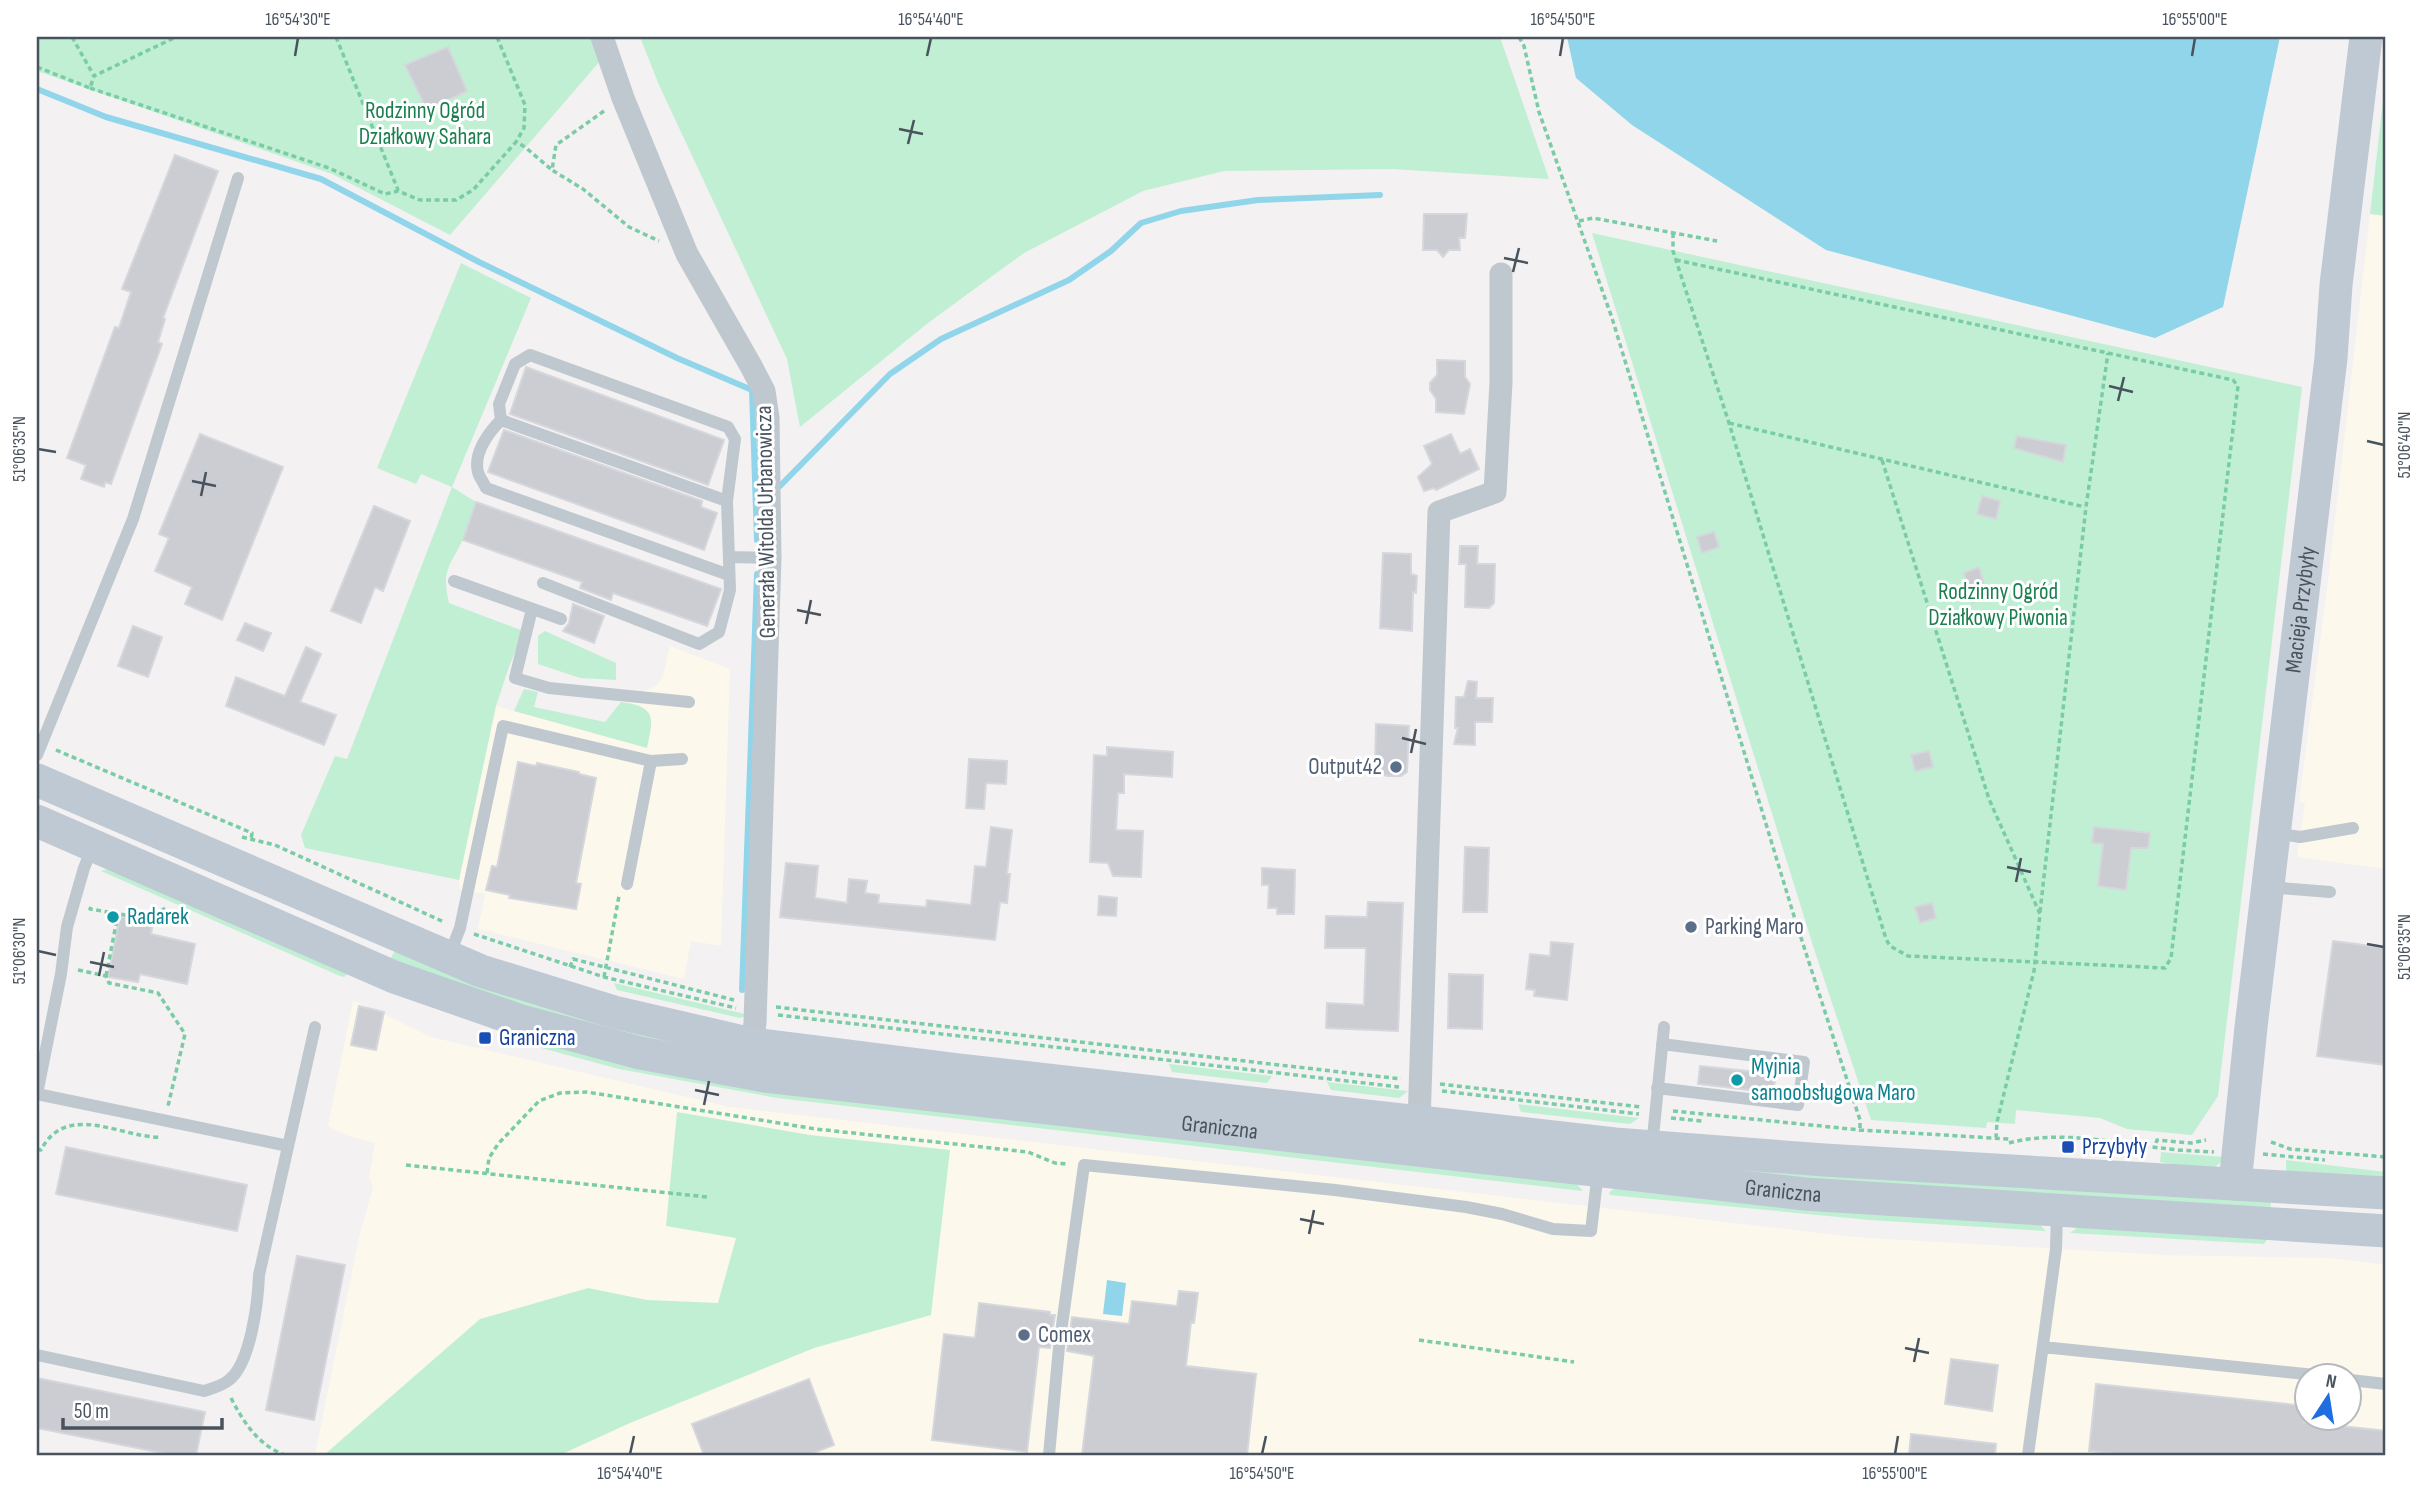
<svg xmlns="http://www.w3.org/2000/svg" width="2423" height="1492" viewBox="0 0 2423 1492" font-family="'Sofia Sans Condensed',sans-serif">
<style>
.commercial{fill:#fcf8ec;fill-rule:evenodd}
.green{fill:#c1efd4}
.water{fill:#90d5ea}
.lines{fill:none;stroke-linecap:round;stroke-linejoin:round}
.stream{stroke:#90d5ea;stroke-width:6}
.building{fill:#cbcdd3;stroke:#d5d7dc;stroke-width:2}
.path{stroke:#7acca6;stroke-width:3.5;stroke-dasharray:5 3.5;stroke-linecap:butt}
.lane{stroke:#bfc8cf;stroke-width:12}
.street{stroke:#bfc8cf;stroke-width:23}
.secondary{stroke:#bfc9d4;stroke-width:33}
.ticks{fill:none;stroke:#49535e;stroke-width:2.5}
.service-dot{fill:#5c6f8a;stroke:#fff;stroke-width:2.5}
.culture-dot{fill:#0f9aa8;stroke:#fff;stroke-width:2.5}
.transit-dot{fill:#1a4fb4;stroke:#fff;stroke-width:2.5}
.labels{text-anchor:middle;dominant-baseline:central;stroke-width:6;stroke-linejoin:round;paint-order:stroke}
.park-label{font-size:23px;fill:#1a7f4f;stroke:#fff}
.street-label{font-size:23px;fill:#49535e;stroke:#fff}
.service-label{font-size:23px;fill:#4e5e75;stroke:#fff;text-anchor:start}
.culture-label{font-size:23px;fill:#0d838f;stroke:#fff;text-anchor:start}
.transit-label{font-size:23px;fill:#164399;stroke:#fff;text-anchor:start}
.neatline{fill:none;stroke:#49535e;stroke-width:2.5}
.ticks-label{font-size:18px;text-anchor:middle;fill:#49535e}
</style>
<rect width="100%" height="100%" fill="#f3f1f1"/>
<!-- commercial -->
<path class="commercial" d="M 2370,214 L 2386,216 L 2386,869 L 2297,857 L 2305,803 L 2299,802 L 2328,581 Z
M 670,646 L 730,669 L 721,946 L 691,941 L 684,979 L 478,929 L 485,894 L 459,889 L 460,872 L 496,706 L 647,748 L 640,705 L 621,702 L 622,689 L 644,691 L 656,686 L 663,676 Z
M 353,1000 L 374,1010 L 385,1012 L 384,1014 L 431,1037 L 730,1107 L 1855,1237 L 2164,1255 L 2330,1258 L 2386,1265 L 2386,1455 L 315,1455 L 359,1237 L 373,1187 L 369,1177 L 375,1143 L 348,1136 L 328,1126 ZM 2308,1376 L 2350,1376 L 2350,1418 L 2308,1418 Z"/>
<!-- green -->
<path class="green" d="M 37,37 L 590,37 L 600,61 L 450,235 L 332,174 L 37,71 Z
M 640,37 L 1500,37 L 1549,179 L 1392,169 L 1224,171 L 1143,191 L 1024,253 L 928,323 L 800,427 L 787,359 L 659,85 Z
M 2386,75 L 2386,216 L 2370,214 Z
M 1592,233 L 2302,387 L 2218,1096 L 2192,1135 L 2127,1129 L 2100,1118 L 2016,1110 L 2015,1124 L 1987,1122 L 1986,1128 L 1871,1120 L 1814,949 Z
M 461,263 L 531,298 L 452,487 L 476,502 C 472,514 469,528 463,539 C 450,567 441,569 449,603 L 521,630 L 520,640 L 509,667 L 496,706 L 459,880 L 305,848 L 301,835 L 335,756 L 347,759 L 452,487 L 421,474 L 416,484 L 377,468 Z
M 545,631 L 616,663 L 616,680 L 580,678 L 538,664 L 538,636 Z
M 524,689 L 538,692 L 534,707 L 605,722 L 621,702 C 656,707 654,716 647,748 L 514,711 Z
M 108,869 L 350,972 L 344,977 L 340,976 L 101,871 Z
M 395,950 L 680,1042 L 679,1048 L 569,1022 L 390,960 Z
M 614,983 L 749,1015 L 740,1018 L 617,990 Z
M 512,1040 L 542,1041 L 1576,1183 L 1583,1191 L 777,1098 L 619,1069 Z
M 1169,1064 L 1272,1076 L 1267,1083 L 1172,1072 Z
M 1327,1082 L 1408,1091 L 1399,1098 L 1331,1090 Z
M 1518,1104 L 1639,1118 L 1630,1124 L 1521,1112 Z
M 677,1112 L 810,1135 L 950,1150 L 931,1315 L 814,1348 L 630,1423 L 560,1455 L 324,1455 L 480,1319 L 588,1288 L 647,1300 L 718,1303 L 736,1238 L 666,1226 Z
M 2161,1152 L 2224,1157 C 2214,1179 2178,1165 2160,1162 Z
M 1646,1160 L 2271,1200 L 2270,1211 L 1889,1188 Z
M 2286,1160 L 2386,1172 L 2386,1180 L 2286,1174 Z
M 1616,1188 L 2040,1225 L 2046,1231 L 1870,1220 L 1610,1195 L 1609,1192 Z
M 2078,1227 L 2269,1237 L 2264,1244 L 2070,1233 Z"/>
<!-- water -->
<path class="water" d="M 1567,37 L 2280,37 L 2223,307 L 2155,338 L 1826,250 L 1632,125 L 1576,78 Z
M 1107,1280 L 1126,1283 L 1122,1316 L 1103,1314 Z"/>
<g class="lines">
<!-- stream -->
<path class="stream" d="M 37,89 L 106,117 L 321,179 L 479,262 L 677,358 L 752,390 L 757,540
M 780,486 L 890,374 L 941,339 L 1069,280 L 1111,251 L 1141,223 L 1181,211 L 1258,200 L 1380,195
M 742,990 L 757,574"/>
</g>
<!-- building -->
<path class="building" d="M 448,47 L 467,91 L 427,110 L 405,65 Z
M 175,155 L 218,171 L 163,318 L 165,319 L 158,342 L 162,344 L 111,484 L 105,482 L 104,487 L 81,479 L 86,465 L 67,458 L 115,327 L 119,328 L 131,292 L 122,289 Z
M 1424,214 L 1467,214 L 1465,238 L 1459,238 L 1460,250 L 1449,250 L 1443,257 L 1437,250 L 1423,250 Z
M 1437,360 L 1465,361 L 1465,377 L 1470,384 L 1464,414 L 1436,412 L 1436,399 L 1430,390 L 1430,383 L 1437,375 Z
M 526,367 L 724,440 L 708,485 L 510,414 Z
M 504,430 L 702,501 L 701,507 L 717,513 L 704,550 L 488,472 Z
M 200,434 L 283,467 L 222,620 L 185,604 L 192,587 L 155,571 L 169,538 L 159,534 Z
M 1451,434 L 1460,454 L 1470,449 L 1479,469 L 1436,490 L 1434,488 L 1424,491 L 1418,477 L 1432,464 L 1424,446 Z
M 2017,436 L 2066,445 L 2063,462 L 2014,448 Z
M 1982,496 L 2000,501 L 1996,519 L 1977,514 Z
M 476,502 L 721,589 L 707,626 L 613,593 L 611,600 L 580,588 L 582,582 L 463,540 Z
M 374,506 L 410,521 L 383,591 L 375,587 L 361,623 L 331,611 Z
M 1714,532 L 1719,547 L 1702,553 L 1697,537 Z
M 1460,546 L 1478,546 L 1477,564 L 1495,564 L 1494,603 L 1489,608 L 1465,607 L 1466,564 L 1459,564 Z
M 1383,553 L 1411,554 L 1411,574 L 1417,576 L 1416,593 L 1413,592 L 1412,631 L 1380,628 Z
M 1979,567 L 1988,598 L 1972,603 L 1964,573 Z
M 573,604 L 604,616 L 594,643 L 563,631 L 569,623 Z
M 245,623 L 271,633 L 263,651 L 237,640 Z
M 133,626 L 162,637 L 148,677 L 118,666 Z
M 306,647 L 321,654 L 300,702 L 336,715 L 324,745 L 226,706 L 236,677 L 285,696 Z
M 1468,681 L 1477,682 L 1476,698 L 1493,698 L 1492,722 L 1475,722 L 1475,745 L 1454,744 L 1458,728 L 1455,728 L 1456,697 L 1464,697 Z
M 1376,724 L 1409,726 L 1407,772 L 1401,776 L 1388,776 L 1380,774 L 1375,769 Z
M 1107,747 L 1173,752 L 1172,777 L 1124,774 L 1124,793 L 1118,793 L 1116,830 L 1143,831 L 1141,877 L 1113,876 L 1108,863 L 1090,862 L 1094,755 L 1107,756 Z
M 1929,751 L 1933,767 L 1915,771 L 1911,755 Z
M 969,759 L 1007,761 L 1006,784 L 986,783 L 984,809 L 966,808 Z
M 518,762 L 536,766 L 537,763 L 579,772 L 579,774 L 596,778 L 576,883 L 581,884 L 576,909 L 509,898 L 510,895 L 486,890 L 492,866 L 497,867 Z
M 991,827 L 1012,830 L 1007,874 L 1010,874 L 1007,903 L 1000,902 L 995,940 L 780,917 L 786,863 L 818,866 L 815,898 L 847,903 L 849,879 L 867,881 L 865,893 L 879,895 L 878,903 L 926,907 L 927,900 L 971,905 L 975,866 L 986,867 Z
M 2094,827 L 2150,833 L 2148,848 L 2131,848 L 2126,890 L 2098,886 L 2103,844 L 2092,843 Z
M 1465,847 L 1489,848 L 1487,912 L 1463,912 Z
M 1262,868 L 1295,870 L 1294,914 L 1277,914 L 1277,908 L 1268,908 L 1269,885 L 1262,885 Z
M 1099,896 L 1117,898 L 1116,916 L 1098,915 Z
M 1368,902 L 1403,903 L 1398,1031 L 1326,1028 L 1327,1003 L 1364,1005 L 1366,948 L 1325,948 L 1326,916 L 1367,917 Z
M 1932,903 L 1936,918 L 1920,923 L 1915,907 Z
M 120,916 L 153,922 L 151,934 L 195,944 L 187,984 L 140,974 L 138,982 L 108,977 Z
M 2333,941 L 2386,948 L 2386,1065 L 2317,1056 Z
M 1551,942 L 1573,944 L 1567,1000 L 1534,996 L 1535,990 L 1526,989 L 1530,954 L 1550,956 Z
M 1449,974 L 1483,975 L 1482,1029 L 1448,1028 Z
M 359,1006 L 384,1012 L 376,1050 L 351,1045 Z
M 1700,1066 L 1776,1074 L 1773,1093 L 1698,1084 Z
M 66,1147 L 247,1185 L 237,1231 L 56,1194 Z
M 297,1256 L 345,1265 L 314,1420 L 266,1410 Z
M 1179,1291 L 1198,1293 L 1194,1323 L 1191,1322 L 1186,1366 L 1256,1374 L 1247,1455 L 1082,1455 L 1094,1356 L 1067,1351 L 1072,1317 L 1129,1324 L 1132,1301 L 1177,1306 Z
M 979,1303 L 1050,1312 L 1050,1315 L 1055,1315 L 1050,1348 L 1039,1347 L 1027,1452 L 932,1440 L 944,1334 L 975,1338 Z
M 1951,1359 L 1998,1365 L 1992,1411 L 1945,1404 Z
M 37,1378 L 205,1412 L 196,1455 L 172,1455 L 37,1428 Z
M 809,1379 L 834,1445 L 808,1455 L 704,1455 L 692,1424 Z
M 2096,1384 L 2306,1406 L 2304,1422 L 2386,1431 L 2386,1455 L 2128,1455 L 2089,1451 Z
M 1911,1434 L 1996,1444 L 1995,1455 L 1909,1455 Z"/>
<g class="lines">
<!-- path -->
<path class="path" d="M 72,37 L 94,76 L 176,37
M 336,37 L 398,190
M 497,37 L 525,105 L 524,128 L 516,142
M 1519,37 L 1524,46 L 1539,112 L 1612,318 L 1794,916 L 1860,1120 L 1860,1132
M 37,67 L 90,88 L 94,76
M 90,88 L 329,168 L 385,194 L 398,191 L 420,200 L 456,200 L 473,190 L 516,142 L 525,147 L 552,170
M 604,111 L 556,145 L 552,170 L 583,189 L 629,227 L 659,241
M 1579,221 L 1593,218 L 1717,241
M 1673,233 L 1673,251 L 1729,423 L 1886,939 L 1890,946 L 1908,956 L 2165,968 L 2171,958 L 2238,386 L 2233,380 L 1676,260
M 1729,423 L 2085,507
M 1882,460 L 1989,799 L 2040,914 L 2034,971 L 1997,1122 L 1996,1137
M 56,750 L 252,833 L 251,840
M 242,837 L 275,845 L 444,922
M 91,907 L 90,909 L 149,919 L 167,907
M 2040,912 L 2086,507 L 2108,353
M 474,934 L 604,977 L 736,1008
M 570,967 L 573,959 L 734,1000
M 78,970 L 106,976 L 109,983 L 158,993 L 185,1034 L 168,1106
M 106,976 L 118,914
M 604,977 L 619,896
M 776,1007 L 1401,1079
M 778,1015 L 1399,1087
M 1440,1084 L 1641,1107
M 1442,1091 L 1639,1114
M 1673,1111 L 1860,1130 L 2009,1139
M 1671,1118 L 1702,1121
M 2271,1142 L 2290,1149 L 2386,1157
M 2009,1143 C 2062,1129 2117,1144 2170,1149 C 2185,1151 2199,1151 2214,1152
M 2156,1143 L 2157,1140 L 2191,1143 L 2206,1140
M 37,1149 L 41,1150 C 62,1109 105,1128 140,1135 C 147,1136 156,1138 161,1137
M 2263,1154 L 2325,1160
M 406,1165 L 707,1197
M 487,1173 L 489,1158 L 498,1144 L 539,1101 L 560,1093 L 587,1092 L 816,1129 L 1028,1152 L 1055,1163 L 1068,1164
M 1419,1340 L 1574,1362
M 231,1398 C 244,1423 258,1445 285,1455"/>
<!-- lane -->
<path class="lane" d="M 501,420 L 727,501
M 729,557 L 770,558
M 454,581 L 561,619
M 543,583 L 699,644 L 719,632 L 730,590 L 727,501 L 735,439 L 728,427 L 530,355 L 515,364 L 499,404 L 501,420 C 489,432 473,453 478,472 C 479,477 484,483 486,488 L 729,575
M 532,609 L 515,678 L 549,688 L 689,702
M 37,755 L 133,519 L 238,178
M 2275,833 L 2300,837 L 2353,828
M 627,884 L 651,761
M 2268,887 L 2330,892
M 449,956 L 460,928 L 503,726 L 651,761 L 682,759
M 1657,1088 L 1798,1105 L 1804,1062 L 1662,1044
M 37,1094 L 288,1146
M 37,1094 L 61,974 L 67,927 L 84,868 L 93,846
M 1652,1147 L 1664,1027
M 2043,1347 L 2325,1376
M 37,1355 L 204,1391 C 213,1388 222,1386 229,1380 C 251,1363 258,1301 259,1275 L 315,1027
M 2350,1380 L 2386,1384
M 1049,1455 L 1059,1347 L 1084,1165 L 1335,1190 L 1466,1207 L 1502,1214 L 1553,1229 L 1591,1231 L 1598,1172
M 2028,1455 L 2056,1249 L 2057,1213"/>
<!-- street -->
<path class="street" d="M 602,37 L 623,98 L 687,254 L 751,366 L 764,391 L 768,418 L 770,558 L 755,1023 L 752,1044
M 1419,1123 L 1439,512 L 1495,492 L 1501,382 L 1501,274"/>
<!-- secondary -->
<g class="secondary">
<path d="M 37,780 L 481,971 L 614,1012 L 752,1044 L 960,1070 L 1615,1144 L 1824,1160 L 2386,1193"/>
<path id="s1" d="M 37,821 L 394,977 L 521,1021 L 640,1053 L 765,1076 L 1805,1194 L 2386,1231"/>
<path id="s2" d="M 2235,1184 L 2251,1027 L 2331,358 L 2336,285 L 2366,37"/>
</g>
</g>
<!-- ticks -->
<path class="ticks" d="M 295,56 L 298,38M 927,56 L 931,38M 1560,56 L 1563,38M 2192,56 L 2195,38M 899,129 L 923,134M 908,144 L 914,120M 1504,258 L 1528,263M 1513,272 L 1519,248M 2109,386 L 2133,392M 2118,401 L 2124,377M 2367,441 L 2384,445M 38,449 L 56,452M 192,481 L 216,486M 201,496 L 206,472M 797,610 L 821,615M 806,624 L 811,600M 1402,738 L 1426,744M 1411,753 L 1416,729M 2007,867 L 2031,872M 2016,882 L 2021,858M 2367,944 L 2384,947M 38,951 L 56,955M 90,962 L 114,967M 99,976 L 104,952M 695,1090 L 719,1095M 704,1105 L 709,1081M 1300,1219 L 1324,1224M 1309,1234 L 1314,1210M 1905,1348 L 1929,1353M 1914,1362 L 1919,1338M 630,1454 L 634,1436M 1262,1454 L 1266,1436M 1895,1454 L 1898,1436"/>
<!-- markers -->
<g class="service-dot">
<circle cx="1396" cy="767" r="7"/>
<circle cx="1691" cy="927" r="7"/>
<circle cx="1024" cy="1335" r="7"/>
</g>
<g class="culture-dot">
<circle cx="113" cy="917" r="7"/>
<circle cx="1737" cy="1080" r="7"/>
</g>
<g class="transit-dot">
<rect x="478" y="1031" width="14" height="14" rx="3.5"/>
<rect x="2061" y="1140" width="14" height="14" rx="3.5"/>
</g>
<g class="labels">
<!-- park labels -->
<g class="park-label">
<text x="425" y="111">Rodzinny Ogród<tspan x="425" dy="26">Działkowy Sahara</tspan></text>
<text x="1998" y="592">Rodzinny Ogród<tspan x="1998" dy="26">Działkowy Piwonia</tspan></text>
</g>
<!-- street labels -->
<g class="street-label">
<text transform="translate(766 522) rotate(-91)">Generała Witolda Urbanowicza</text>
<text stroke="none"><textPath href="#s2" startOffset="578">Macieja Przybyły</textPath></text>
<text stroke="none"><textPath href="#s1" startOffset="1232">Graniczna</textPath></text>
<text stroke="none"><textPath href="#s1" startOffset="1799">Graniczna</textPath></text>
</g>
<!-- service labels -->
<g class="service-label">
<text x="1382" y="767" text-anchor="end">Output42</text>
<text x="1705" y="927">Parking Maro</text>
<text x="1038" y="1335">Comex</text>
</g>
<!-- culture labels -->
<g class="culture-label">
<text x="127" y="917">Radarek</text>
<text x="1751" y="1067">Myjnia<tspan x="1751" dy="26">samoobsługowa Maro</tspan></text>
</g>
<!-- transit labels -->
<g class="transit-label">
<text x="499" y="1038">Graniczna</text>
<text x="2082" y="1147">Przybyły</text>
</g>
</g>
<!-- border -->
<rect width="2423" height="1492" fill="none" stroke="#ffffff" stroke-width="77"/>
<!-- north arrow -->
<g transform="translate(2328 1397) rotate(12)"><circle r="33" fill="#ffffff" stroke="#b6babf" stroke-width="2"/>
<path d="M0-5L12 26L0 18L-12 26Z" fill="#1e6ee0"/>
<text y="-10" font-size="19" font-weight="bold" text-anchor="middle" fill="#49535e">N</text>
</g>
<!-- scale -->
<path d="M63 1418v10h159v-10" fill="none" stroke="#49535e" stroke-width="3.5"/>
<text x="74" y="1418" font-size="21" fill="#49535e" stroke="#ffffff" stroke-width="5" paint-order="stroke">50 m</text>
<rect x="38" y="38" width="2346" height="1416" class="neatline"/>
<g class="ticks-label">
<text x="298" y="25">16°54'30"E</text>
<text x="931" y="25">16°54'40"E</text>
<text x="1563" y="25">16°54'50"E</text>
<text x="2195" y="25">16°55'00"E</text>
<text transform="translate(2404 445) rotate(-90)" y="6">51°06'40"N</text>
<text transform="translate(19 449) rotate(-90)" y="6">51°06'35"N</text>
<text transform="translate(2404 947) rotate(-90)" y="6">51°06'35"N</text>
<text transform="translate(19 951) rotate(-90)" y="6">51°06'30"N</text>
<text x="630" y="1479">16°54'40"E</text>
<text x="1262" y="1479">16°54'50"E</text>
<text x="1895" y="1479">16°55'00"E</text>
</g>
</svg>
